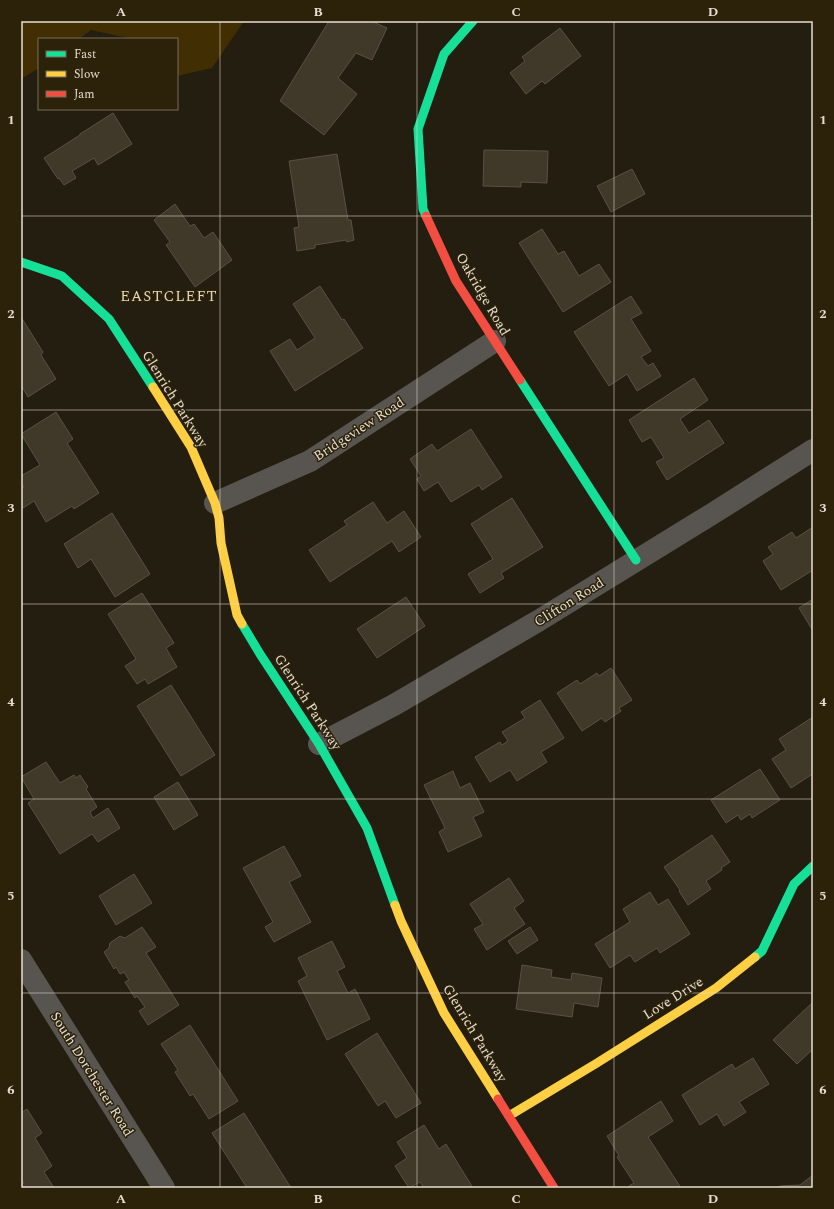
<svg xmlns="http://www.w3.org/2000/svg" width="834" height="1209" viewBox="0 0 834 1209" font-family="Spectral,serif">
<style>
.green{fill:#412e02}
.building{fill:#40392a;stroke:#575146}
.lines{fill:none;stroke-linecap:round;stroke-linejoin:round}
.street{stroke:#585550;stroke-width:22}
.fast{stroke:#16e098;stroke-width:9}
.slow{stroke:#ffcf43;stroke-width:9}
.jam{stroke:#f24e42;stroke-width:9}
.grid{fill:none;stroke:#e6ded0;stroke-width:1;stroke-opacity:0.55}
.labels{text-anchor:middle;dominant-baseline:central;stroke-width:3;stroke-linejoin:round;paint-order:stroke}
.street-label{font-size:14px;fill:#e6ded0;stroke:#2c2109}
.neighbourhood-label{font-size:15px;letter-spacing:1px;fill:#e7d8bc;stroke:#2c2109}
.neatline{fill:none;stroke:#e6ded0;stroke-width:1.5}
.grid-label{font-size:13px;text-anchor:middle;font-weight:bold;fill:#e6ded0}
</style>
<rect width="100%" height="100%" fill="#241e11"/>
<!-- green -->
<path class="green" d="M 21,21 L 244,21 L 212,68 L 177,76 L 177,39 L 133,39 L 91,30 L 79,39 L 39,39 L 39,68 L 21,79 Z"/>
<!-- building -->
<path class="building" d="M 329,21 L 371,21 L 387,28 L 372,60 L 356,53 L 338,78 L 357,94 L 324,135 L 280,101 Z
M 560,28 L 581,56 L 545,84 L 542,81 L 526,94 L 510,73 L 525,61 L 522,57 Z
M 113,113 L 132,144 L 98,165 L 94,158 L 72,171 L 76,178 L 64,185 L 59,178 L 58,179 L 44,158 L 80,135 L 80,134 Z
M 484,150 L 548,151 L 547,183 L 521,182 L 521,187 L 483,186 Z
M 337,154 L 348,220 L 351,220 L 354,240 L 347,242 L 346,240 L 315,245 L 315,248 L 297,251 L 294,228 L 299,227 L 289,161 Z
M 632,169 L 645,194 L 611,212 L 597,186 Z
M 175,204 L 190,226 L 194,224 L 204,238 L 213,232 L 232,260 L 195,287 L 166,245 L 170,242 L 154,220 Z
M 542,229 L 558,254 L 564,251 L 579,276 L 599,264 L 611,282 L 563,312 L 519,243 Z
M 320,286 L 342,320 L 344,319 L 363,348 L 295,391 L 270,351 L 290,339 L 297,350 L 315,338 L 293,304 Z
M 631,296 L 642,313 L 631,319 L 651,351 L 641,357 L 648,366 L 653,363 L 661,376 L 637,391 L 627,374 L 609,386 L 574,332 Z
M 21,317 L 43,352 L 41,355 L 56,379 L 28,397 L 21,385 Z
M 694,378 L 708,400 L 680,419 L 689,433 L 709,420 L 724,443 L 667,480 L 656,462 L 664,458 L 651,437 L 642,442 L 629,420 Z
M 56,412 L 73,439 L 67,443 L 99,493 L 74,509 L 72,506 L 46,522 L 34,501 L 23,508 L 21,504 L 21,489 L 24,487 L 21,482 L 21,476 L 40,465 L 21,434 Z
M 471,429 L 502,477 L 482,490 L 479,485 L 451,502 L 438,482 L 424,491 L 417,479 L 421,476 L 410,459 L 432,444 L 437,451 Z
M 512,498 L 543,547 L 501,573 L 504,578 L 480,593 L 468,574 L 493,559 L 471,524 Z
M 373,502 L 387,523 L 404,511 L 421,537 L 399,552 L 392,541 L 330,582 L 309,550 L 347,525 L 344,521 Z
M 112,513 L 150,574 L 115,597 L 91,559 L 78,568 L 64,544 Z
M 813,527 L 813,570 L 781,590 L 763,561 L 773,554 L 768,547 L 792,532 L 796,538 Z
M 142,593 L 174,643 L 166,648 L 177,667 L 148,684 L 145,679 L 137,684 L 125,666 L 136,659 L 108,614 Z
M 406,597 L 425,626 L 377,658 L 357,629 Z
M 813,599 L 813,631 L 799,608 Z
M 611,668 L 632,700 L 619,708 L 621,711 L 605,722 L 602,718 L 582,731 L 557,693 L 577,680 L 580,684 L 597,673 L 599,676 Z
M 171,685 L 215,755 L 181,776 L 137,706 Z
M 540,700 L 564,738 L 541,752 L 547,762 L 517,781 L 510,770 L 490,782 L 475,757 L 500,742 L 502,745 L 508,741 L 502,732 L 525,718 L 521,712 Z
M 813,717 L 813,776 L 811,775 L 791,788 L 772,759 L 786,750 L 779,739 Z
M 46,762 L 60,783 L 74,775 L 76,778 L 80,775 L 88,787 L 86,789 L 97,807 L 90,812 L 93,818 L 108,808 L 120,828 L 98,842 L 92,834 L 60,854 L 28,803 L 34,799 L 21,777 Z
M 760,769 L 780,800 L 752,818 L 750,814 L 741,820 L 738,815 L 726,823 L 711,800 Z
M 453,771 L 460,788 L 470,783 L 484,812 L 473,817 L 482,836 L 448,852 L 439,832 L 445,828 L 424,785 Z
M 178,782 L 198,815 L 174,830 L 154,797 Z
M 712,835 L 730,862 L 721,868 L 722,870 L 706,881 L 711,889 L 688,905 L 679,891 L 680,890 L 664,867 Z
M 284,846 L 301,876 L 289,882 L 311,922 L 274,942 L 265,927 L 273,922 L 243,868 Z
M 134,874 L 152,903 L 116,925 L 99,896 Z
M 509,878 L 524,901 L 514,908 L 525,924 L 487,950 L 474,929 L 483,924 L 470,904 Z
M 650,892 L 658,905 L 668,899 L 690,934 L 660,953 L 657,948 L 635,962 L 630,955 L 610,968 L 595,944 L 630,922 L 623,909 Z
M 142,927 L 156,947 L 146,953 L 179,1005 L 148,1025 L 139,1011 L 145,1007 L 137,996 L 135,998 L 125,982 L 129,980 L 124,972 L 120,974 L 116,967 L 114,969 L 104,952 L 109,948 L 110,943 L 120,936 L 125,938 Z
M 530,927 L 538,940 L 517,954 L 508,941 Z
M 332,941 L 345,967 L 337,971 L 348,993 L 355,989 L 370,1019 L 327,1040 L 298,981 L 307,976 L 298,958 Z
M 522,965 L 552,970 L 551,977 L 571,980 L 572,973 L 602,978 L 598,1007 L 574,1003 L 572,1017 L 516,1009 Z
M 813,1002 L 813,1049 L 797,1064 L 773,1040 Z
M 190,1025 L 238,1101 L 209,1119 L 193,1094 L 190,1096 L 175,1072 L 178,1070 L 161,1044 Z
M 377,1033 L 421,1103 L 396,1118 L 385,1101 L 378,1106 L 345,1054 Z
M 753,1058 L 769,1084 L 739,1102 L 746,1112 L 724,1126 L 717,1114 L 700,1125 L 682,1095 L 732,1064 L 735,1069 Z
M 661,1101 L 673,1121 L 648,1137 L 681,1188 L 630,1188 L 629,1186 L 634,1183 L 617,1157 L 619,1156 L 607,1136 Z
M 27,1109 L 42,1133 L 35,1138 L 52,1166 L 44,1172 L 54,1188 L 24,1188 L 22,1184 L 24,1183 L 21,1178 L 21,1113 Z
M 244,1113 L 291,1188 L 247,1188 L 212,1133 Z
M 424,1125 L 439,1149 L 446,1144 L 473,1188 L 424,1188 L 420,1182 L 409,1188 L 395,1166 L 407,1158 L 397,1142 Z
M 813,1175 L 813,1188 L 777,1188 L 780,1186 L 800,1185 Z"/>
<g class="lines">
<!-- street -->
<path class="street" d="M 215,503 L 310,461 L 495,341
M 319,744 L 394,705 L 538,621 L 712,514 L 813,450
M 21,960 L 164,1188"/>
<!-- fast -->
<path class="fast" d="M 426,216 L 423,209 L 418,129 L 444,54 L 473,21
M 21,262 L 62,276 L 109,319 L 153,387
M 520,380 L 636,560
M 242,624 L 260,654 L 319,744 L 367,828 L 395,905
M 755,957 L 762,951 L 794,884 L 813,866"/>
<!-- slow -->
<path class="slow" d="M 153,387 L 191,447 L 215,503 L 219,518 L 221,543 L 237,615 L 242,624
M 395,905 L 401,921 L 444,1013 L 498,1099
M 509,1116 L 597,1063 L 716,988 L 755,957"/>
<!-- jam -->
<path class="jam" d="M 426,216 L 456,281 L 520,380
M 498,1099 L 554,1188"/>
</g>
<!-- grid -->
<path class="grid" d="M 220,21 L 220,1188M 417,21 L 417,1188M 614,21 L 614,1188M 21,216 L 813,216M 21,410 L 813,410M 21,604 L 813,604M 21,799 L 813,799M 21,993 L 813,993"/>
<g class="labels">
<!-- street labels -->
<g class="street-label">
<text transform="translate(483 294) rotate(60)">Oakridge Road</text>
<text transform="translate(175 399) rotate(58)">Glenrich Parkway</text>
<text transform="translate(359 429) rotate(-33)">Bridgeview Road</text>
<text transform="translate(569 602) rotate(-32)">Clifton Road</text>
<text transform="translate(308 702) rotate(57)">Glenrich Parkway</text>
<text transform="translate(673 998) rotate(-32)">Love Drive</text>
<text transform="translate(475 1033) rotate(59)">Glenrich Parkway</text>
<text transform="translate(92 1074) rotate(58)">South Dorchester Road</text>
</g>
<!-- neighbourhood labels -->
<g class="neighbourhood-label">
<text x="169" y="296">EASTCLEFT</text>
</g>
</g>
<!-- border -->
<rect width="834" height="1209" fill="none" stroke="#2c2109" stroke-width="44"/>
<!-- legend -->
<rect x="38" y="38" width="140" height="72" fill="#2c2109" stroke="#766d59"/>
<rect x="46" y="51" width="20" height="6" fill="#16e098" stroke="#766d59"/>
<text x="74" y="58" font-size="12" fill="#e6ded0">Fast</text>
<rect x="46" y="71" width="20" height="6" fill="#ffcf43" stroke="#766d59"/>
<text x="74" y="78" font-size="12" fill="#e6ded0">Slow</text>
<rect x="46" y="91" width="20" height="6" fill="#f24e42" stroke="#766d59"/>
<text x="74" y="98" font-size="12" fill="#e6ded0">Jam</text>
<rect x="22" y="22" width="790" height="1165" class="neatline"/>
<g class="grid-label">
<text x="121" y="16">A</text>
<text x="318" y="16">B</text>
<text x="516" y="16">C</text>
<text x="713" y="16">D</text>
<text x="11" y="124">1</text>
<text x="823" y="124">1</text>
<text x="11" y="318">2</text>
<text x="823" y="318">2</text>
<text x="11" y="512">3</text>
<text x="823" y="512">3</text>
<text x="11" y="706">4</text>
<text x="823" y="706">4</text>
<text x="11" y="900">5</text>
<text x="823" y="900">5</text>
<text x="11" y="1094">6</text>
<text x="823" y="1094">6</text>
<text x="121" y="1203">A</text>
<text x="318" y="1203">B</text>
<text x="516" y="1203">C</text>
<text x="713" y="1203">D</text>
</g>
</svg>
